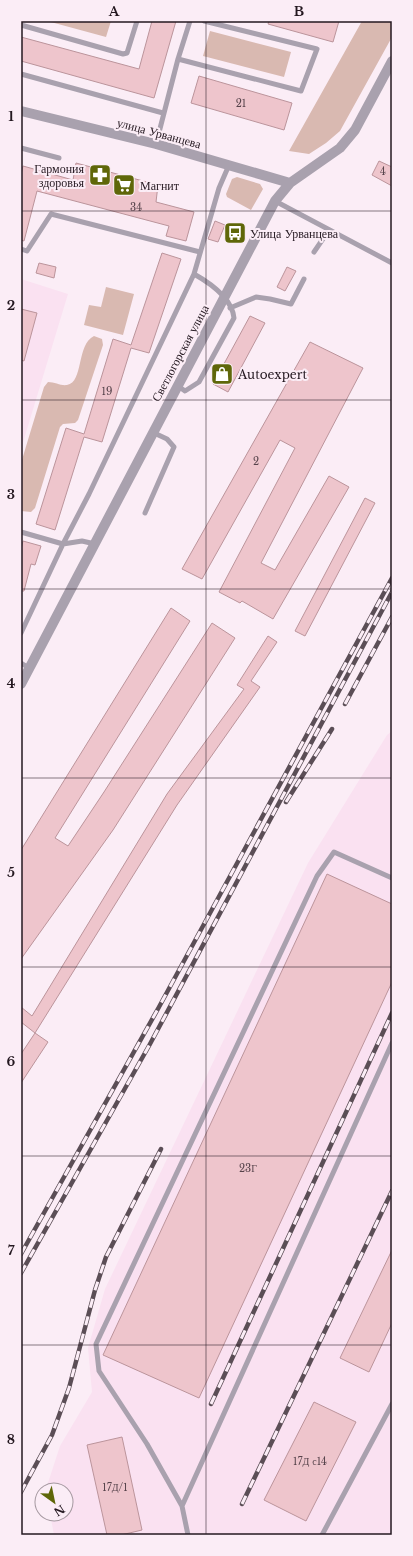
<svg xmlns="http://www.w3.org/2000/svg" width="413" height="1556" viewBox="0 0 413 1556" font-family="'Libre Baskerville',serif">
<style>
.built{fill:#fae1f1}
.green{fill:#d9b9b1}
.building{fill:#eec5cc;stroke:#bb949b}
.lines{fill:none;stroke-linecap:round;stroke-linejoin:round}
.service{stroke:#a9a1ae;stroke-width:5}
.minor{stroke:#a9a1ae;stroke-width:10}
.rail-casing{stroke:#5b4e56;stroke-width:4.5}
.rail{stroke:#fbedf6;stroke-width:3;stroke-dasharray:9;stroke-linecap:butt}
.grid{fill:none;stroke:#241820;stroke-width:1;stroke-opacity:0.55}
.labels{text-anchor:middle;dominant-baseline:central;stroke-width:4;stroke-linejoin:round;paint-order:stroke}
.number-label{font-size:10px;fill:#56434b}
.street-label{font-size:12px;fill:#241820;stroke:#fbedf6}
.poi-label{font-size:12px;fill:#241820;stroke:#fbedf6;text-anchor:start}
.neatline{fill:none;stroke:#241820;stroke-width:1.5}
.grid-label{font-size:13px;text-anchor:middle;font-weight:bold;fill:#241820}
</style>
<rect width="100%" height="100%" fill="#fbedf6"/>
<!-- built -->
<path class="built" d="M 21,279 L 68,294 L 21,449 Z
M 392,731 L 392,1535 L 259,1535 L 255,1533 L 237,1535 L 54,1535 L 50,1514 L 66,1514 L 66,1490 L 46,1489 L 60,1446 L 92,1392 L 88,1348 L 105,1289 L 308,863 L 387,735 Z"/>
<!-- green -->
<path class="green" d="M 47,21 L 111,21 L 106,37 Z
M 362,21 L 392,21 L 392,37 L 340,131 L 326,143 L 309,154 L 289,151 Z
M 210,31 L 291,52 L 284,77 L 203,56 Z
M 237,177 L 260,184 L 263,189 L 251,210 L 227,197 L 226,194 L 232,179 Z
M 106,287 L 134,294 L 123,335 L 84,325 L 89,305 L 101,307 Z
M 94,336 L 102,339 L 103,345 L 78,420 L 75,423 L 63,424 L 60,427 L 35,508 L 31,512 L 21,511 L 21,463 L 44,387 L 48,382 C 55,382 61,386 67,385 C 84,382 76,345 94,336 Z"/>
<!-- building -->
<path class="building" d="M 152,21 L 176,21 L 154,98 L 21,61 L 21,37 L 139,69 Z
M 269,21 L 339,21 L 333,42 L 268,24 Z
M 199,76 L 292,103 L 284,130 L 191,103 Z
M 379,161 L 392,167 L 392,186 L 372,175 Z
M 76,163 L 158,185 L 156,202 L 194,212 L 186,241 L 166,236 L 169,226 L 37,191 L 24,241 L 21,240 L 21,174 L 23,166 L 73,180 Z
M 215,221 L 225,225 L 218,242 L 208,239 Z
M 162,253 L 181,259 L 149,353 L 131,348 L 102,442 L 84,437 L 55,530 L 36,524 L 66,428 L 84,434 L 113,339 L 131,345 Z
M 39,263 L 56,267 L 54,278 L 36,273 Z
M 287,267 L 296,271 L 285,291 L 277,287 Z
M 21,309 L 37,313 L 24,361 L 21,360 Z
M 250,316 L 265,323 L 228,392 L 213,384 Z
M 310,342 L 363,368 L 261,563 L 275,570 L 329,476 L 349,487 L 273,619 L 242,601 L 240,603 L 219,592 L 295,448 L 280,440 L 202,579 L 182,569 Z
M 365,498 L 375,503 L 305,636 L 295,631 Z
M 23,541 L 41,546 L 35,565 L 31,564 L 24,591 L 21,591 L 21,549 Z
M 171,608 L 190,621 L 55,838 L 68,846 L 104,792 L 212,623 L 235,638 L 113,830 L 21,959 L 21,850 Z
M 268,636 L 277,642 L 251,681 L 260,687 L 177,805 L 35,1033 L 21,1022 L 21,1007 L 32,1016 L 167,794 L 244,689 L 237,685 Z
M 327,874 L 392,904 L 392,982 L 199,1398 L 103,1355 Z
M 35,1033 L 48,1042 L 21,1083 L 21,1054 Z
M 392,1250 L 392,1323 L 369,1372 L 340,1358 Z
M 314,1402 L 356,1422 L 306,1521 L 264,1500 Z
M 122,1437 L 142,1530 L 121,1535 L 107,1535 L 87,1445 Z"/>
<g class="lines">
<!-- service -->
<path class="service" d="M 21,25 L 123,54 L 127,53 L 137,21
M 178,59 L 301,91 L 317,49 L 204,21
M 21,74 L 163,113
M 156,144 L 178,59 L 190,21
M 21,148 L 59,158
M 275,201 L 392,263
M 21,249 L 27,251 L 51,214 L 200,252
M 314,252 L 329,230
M 230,308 L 256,297 L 270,299 L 291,304 L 304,279
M 178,386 L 185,391 L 199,382 L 234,318 C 232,298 210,283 194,274
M 145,513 L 174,447 L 167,439 L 152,432
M 21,532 L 63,544 L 82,541 L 95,544
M 21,633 L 63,544 L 89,494 L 194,274 L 219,188 L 229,165
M 21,663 L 29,668
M 182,1506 L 392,1043
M 188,1535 L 182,1506 L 147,1444 L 99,1371 L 96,1344 L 317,876 L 334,852 L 392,878
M 322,1535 L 392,1404"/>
<!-- minor -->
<path class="minor" d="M 21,111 L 156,144 L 290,183
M 21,684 C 105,522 190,361 275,201 L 290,183 L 340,148 L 355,130 L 392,61"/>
<!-- rail casing -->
<g class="rail-casing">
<path id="rail" d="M 345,704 L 392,617
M 286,802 L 332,729
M 21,1254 L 159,1007 L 392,578
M 21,1273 L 150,1044 L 392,592
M 211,1404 L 392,1013
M 21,1492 L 52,1435 L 69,1388 L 95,1290 L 106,1257 L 161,1149
M 242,1504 L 392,1191"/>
</g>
<!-- rail -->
<use href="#rail" class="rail"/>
</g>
<!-- grid -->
<path class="grid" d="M 206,21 L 206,1535M 21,211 L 392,211M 21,400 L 392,400M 21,589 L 392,589M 21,778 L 392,778M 21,967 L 392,967M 21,1156 L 392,1156M 21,1345 L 392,1345"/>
<!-- icons -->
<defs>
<g id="pharmacy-square" transform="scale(1.15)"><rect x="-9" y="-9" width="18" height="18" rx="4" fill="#5f6709" stroke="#fbedf6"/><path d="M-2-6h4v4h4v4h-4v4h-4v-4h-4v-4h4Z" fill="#fff"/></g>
<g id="supermarket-square" transform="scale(1.15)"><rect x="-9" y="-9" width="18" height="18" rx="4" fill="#5f6709" stroke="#fbedf6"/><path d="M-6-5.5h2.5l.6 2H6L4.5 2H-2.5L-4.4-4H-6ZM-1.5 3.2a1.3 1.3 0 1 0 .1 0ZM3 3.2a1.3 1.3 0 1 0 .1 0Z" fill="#fff"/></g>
<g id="bus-square" transform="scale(1.15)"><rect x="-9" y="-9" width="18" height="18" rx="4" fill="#5f6709" stroke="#fbedf6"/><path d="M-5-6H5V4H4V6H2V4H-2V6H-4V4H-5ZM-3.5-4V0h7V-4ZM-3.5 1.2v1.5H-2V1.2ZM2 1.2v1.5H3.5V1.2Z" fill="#fff"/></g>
<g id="shop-square" transform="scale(1.15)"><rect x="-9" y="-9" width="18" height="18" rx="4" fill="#5f6709" stroke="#fbedf6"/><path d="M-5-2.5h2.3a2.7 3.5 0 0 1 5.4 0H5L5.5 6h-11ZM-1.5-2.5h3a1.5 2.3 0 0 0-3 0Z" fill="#fff"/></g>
</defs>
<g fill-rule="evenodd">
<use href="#pharmacy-square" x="100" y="175"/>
<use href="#supermarket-square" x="124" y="185"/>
<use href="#bus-square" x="235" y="233"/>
<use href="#shop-square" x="222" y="374"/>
</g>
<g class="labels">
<!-- number labels -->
<g class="number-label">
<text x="241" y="103">21</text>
<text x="383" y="171">4</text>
<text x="136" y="207">34</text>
<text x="107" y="391">19</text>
<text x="256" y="461">2</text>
<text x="248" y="1168">23Г</text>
<text x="310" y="1461">17Д с14</text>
<text x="115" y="1487">17Д/1</text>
</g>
<!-- street labels -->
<g class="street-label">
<text transform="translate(159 133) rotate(15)">улица Урванцева</text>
<text transform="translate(180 353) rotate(-62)">Светлогорская улица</text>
</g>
<!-- poi labels -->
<g class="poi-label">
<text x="84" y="168" text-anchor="end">Гармония<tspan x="84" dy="14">здоровья</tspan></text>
<text x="140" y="185">Магнит</text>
<text x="250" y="233">Улица Урванцева</text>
<text x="238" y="374">Autoexpert</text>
</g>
</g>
<!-- border -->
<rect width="413" height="1556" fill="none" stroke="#fbedf6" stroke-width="44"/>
<!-- north arrow -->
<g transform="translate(54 1502) rotate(147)"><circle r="19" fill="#fbedf6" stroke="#a598a0"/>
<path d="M0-3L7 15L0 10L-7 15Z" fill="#5f6709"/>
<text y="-6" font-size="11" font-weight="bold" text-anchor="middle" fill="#241820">N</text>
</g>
<rect x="22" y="22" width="369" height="1512" class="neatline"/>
<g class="grid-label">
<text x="114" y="16">A</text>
<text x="299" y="16">B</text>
<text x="11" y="121">1</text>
<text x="11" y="310">2</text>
<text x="11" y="499">3</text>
<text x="11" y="688">4</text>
<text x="11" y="877">5</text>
<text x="11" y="1066">6</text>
<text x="11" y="1255">7</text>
<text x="11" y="1444">8</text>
</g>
</svg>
